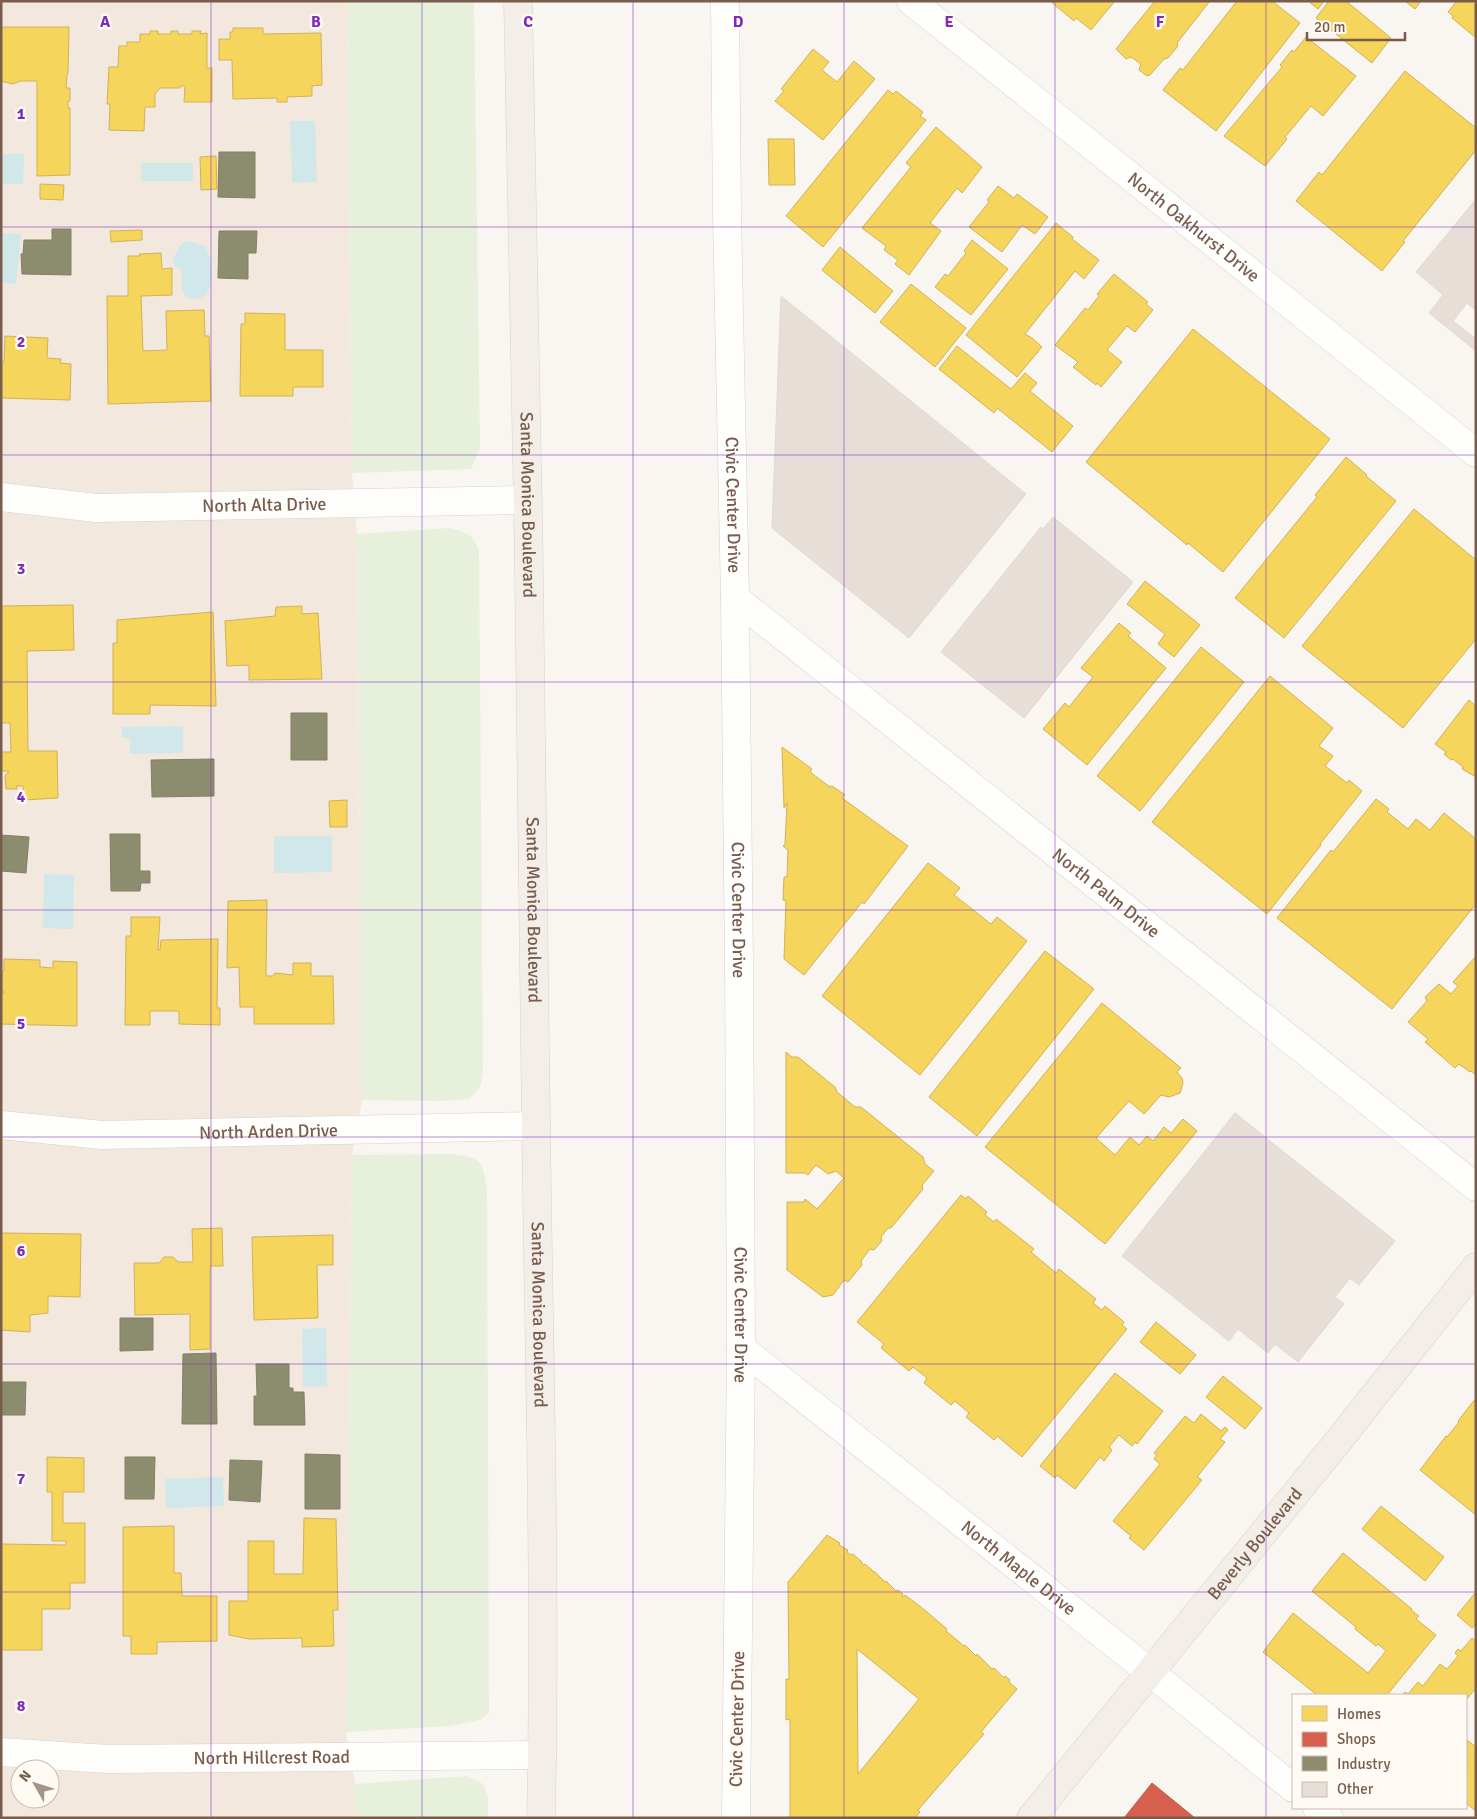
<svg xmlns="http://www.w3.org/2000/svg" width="1477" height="1819" viewBox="0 0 1477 1819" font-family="Signika,sans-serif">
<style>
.residential{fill:#f2e8de;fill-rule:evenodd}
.green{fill:#e7f0db}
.water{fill:#d0e8ea}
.homes{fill:#f6d55c;stroke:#d1b158;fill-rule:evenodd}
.shops{fill:#d6604d;stroke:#ba5f4d}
.industry{fill:#8c8c6e;stroke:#877e64}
.building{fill:#e6ded7;stroke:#e2d8d2}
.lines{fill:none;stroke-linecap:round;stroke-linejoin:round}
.minor-casing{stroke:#d7d1cb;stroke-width:29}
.major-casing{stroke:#dad1cc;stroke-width:29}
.minor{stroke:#fefefd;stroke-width:28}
.major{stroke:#f3eee8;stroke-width:28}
.grid{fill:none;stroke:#7b2cbf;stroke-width:1;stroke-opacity:0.55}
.labels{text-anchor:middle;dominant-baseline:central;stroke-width:5;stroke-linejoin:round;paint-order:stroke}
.street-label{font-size:18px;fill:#7a5c4d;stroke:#fffaf3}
.grid-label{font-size:16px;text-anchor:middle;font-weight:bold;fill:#7b2cbf;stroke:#fffaf3;stroke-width:5;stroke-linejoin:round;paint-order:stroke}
</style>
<rect width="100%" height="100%" fill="#f9f5f0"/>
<!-- residential -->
<path class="residential" d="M 1,1 L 347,1 L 352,473 L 357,534 L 362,1100 L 352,1155 L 346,1732 L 355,1784 L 356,1818 L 1,1818 ZM 20,1769 L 50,1769 L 50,1799 L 20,1799 Z"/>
<!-- green -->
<path class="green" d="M 347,1 L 474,1 L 480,448 L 471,469 L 352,473 Z
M 450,528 C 467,533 473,534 479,551 L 483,1073 L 480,1087 L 469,1099 L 441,1101 L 362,1100 L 357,534 Z
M 449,1154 C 481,1157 483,1160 487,1191 L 489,1713 L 480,1720 L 449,1726 L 346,1732 L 352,1155 Z
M 467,1776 L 483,1784 L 488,1798 L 488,1818 L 356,1818 L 355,1784 Z"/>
<!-- water -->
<path class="water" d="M 290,121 L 315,121 L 317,182 L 292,183 Z
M 1,154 L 24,154 L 23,184 L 1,184 Z
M 141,163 L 193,163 L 193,181 L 141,181 Z
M 1,233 L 21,234 L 16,284 L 1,282 Z
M 188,241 L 205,246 C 215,264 218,305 187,298 C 180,288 181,281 182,270 L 175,267 L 172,259 C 179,252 176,244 188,241 Z
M 183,726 L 183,753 L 130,754 L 130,738 L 122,738 L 122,727 Z
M 274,836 L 332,836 L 332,872 L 274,873 Z
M 44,874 L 74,875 L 73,929 L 43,928 Z
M 326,1328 L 327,1386 L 303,1387 L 302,1329 Z
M 223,1477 L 224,1506 L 166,1508 L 165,1479 Z"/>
<!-- homes -->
<path class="homes" d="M 1050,1 L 1115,1 L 1091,30 L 1076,18 L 1074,21 Z
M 1155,1 L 1210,1 L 1177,43 L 1178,46 L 1168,58 L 1164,59 L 1150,75 L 1147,76 L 1139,70 L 1141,64 L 1131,57 L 1126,59 L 1116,49 Z
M 1237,1 L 1272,1 L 1300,23 L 1216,131 L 1163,90 L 1180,68 L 1183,70 Z
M 1308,1 L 1324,1 L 1318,9 Z
M 1329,1 L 1346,1 L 1391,38 L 1372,63 L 1316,18 Z
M 1405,1 L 1421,1 L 1415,9 Z
M 1457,1 L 1476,1 L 1476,38 L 1452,18 L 1453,16 L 1448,12 Z
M 1,27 L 69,27 L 68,74 L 67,74 L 66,88 L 70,88 L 70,101 L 68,101 L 68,108 L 70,108 L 70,175 L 37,176 L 37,81 L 21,81 L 12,84 L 1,81 Z
M 233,28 L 263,28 L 263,34 L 321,33 L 322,85 L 312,86 L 312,96 L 287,97 L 287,102 L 277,102 L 277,98 L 233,99 L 232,60 L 219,60 L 219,39 L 230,39 L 230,32 L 233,32 Z
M 150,31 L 158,31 L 158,34 L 171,34 L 171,31 L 178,31 L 178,34 L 192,34 L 192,31 L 201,31 L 200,34 L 207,33 L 207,68 L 212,68 L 212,102 L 184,102 L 185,86 L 180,86 L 180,88 L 160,88 L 155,94 L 155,107 L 145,107 L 144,131 L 109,130 L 110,104 L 107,104 L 109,67 L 118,67 L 119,46 L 127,46 L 127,42 L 140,42 L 140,34 L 150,34 Z
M 1306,37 L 1356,76 L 1323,116 L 1311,106 L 1285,137 L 1287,139 L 1265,166 L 1224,136 L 1282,67 L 1280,65 L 1292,50 L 1294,52 Z
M 813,49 L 829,62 L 822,70 L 837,82 L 854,61 L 875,79 L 823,140 L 775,101 L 784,91 L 781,89 Z
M 1405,71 L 1476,128 L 1476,150 L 1403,241 L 1405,242 L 1382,271 L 1296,201 L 1319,172 L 1322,175 Z
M 888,90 L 893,94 L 896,91 L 923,112 L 920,116 L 926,120 L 823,247 L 786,216 Z
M 936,127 L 982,167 L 962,193 L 957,188 L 930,223 L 941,231 L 909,275 L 895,264 L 898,260 L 884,250 L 886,246 L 862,228 L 911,167 L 906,163 Z
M 768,139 L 794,139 L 795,185 L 769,185 Z
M 216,156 L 217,189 L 201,190 L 200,157 Z
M 40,184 L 64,185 L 63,200 L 40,199 Z
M 998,186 L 1014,198 L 1017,194 L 1048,217 L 1035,234 L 1022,225 L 1002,252 L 969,227 L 989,202 L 987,200 Z
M 1056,223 L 1073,237 L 1072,239 L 1099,260 L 1084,279 L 1075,271 L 1025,334 L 1032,338 L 1042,347 L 1017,377 L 966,335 Z
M 142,230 L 142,240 L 111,242 L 110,231 Z
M 972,240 L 1008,269 L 971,315 L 935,287 L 945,274 L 948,276 L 966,253 L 964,251 Z
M 840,247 L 893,291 L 875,313 L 822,270 Z
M 161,253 L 162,269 L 172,268 L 172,295 L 141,296 L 143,351 L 167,350 L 166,311 L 204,310 L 205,336 L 209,336 L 211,401 L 108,404 L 107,296 L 128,296 L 128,256 L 140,256 L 139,254 Z
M 1114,274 L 1148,302 L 1146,304 L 1153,310 L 1135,332 L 1127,326 L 1107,350 L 1122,362 L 1101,387 L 1097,383 L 1096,385 L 1073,367 L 1078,362 L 1055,345 L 1085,308 L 1088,310 L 1099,296 L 1097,294 Z
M 911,284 L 966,328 L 935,367 L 880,322 Z
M 245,313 L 285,314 L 285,350 L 323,350 L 323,387 L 293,387 L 293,396 L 240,396 L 241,324 L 245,324 Z
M 1193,329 L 1330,439 L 1223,572 L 1188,543 L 1187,545 L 1086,462 Z
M 5,336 L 48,338 L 47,358 L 61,359 L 60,363 L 71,364 L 70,400 L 1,398 L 1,362 L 4,362 Z
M 957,346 L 1011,389 L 1025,373 L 1037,383 L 1030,391 L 1073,426 L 1052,452 L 997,408 L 994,413 L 939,369 Z
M 1346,457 L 1367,475 L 1366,476 L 1396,501 L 1284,638 L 1235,598 L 1317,497 L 1315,495 Z
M 1414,509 L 1476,560 L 1476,639 L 1403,728 L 1302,646 Z
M 1145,581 L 1200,625 L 1174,657 L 1158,644 L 1165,634 L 1127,604 Z
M 73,605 L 74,650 L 27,651 L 28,751 L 57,751 L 58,798 L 24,800 L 23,786 L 16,786 L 17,789 L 6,789 L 5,776 L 9,771 L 1,771 L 1,752 L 11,752 L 10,723 L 1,723 L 1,606 Z
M 302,606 L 302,614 L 318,613 L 322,679 L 249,680 L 249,665 L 227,666 L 225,621 L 275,616 L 276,607 Z
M 213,612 L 216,706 L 150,705 L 150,714 L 113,714 L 113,643 L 117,643 L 117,620 Z
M 1119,623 L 1131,633 L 1128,636 L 1166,668 L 1087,765 L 1043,729 L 1065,703 L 1069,707 L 1093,677 L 1081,668 Z
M 1201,647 L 1244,682 L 1140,811 L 1097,776 Z
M 1270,676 L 1333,728 L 1319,746 L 1333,756 L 1325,766 L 1347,783 L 1349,780 L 1362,791 L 1320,844 L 1321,845 L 1267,914 L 1152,822 Z
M 1469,700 L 1476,706 L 1476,777 L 1462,769 L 1463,767 L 1453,759 L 1451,760 L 1444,754 L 1446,752 L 1435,744 Z
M 782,747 L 812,769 L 810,772 L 830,787 L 832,786 L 845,795 L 842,798 L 908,846 L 864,904 L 862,902 L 804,975 L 784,959 L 786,901 L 783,900 L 784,877 L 787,877 L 788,850 L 783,846 L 785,844 L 787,803 L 784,808 Z
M 1376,799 L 1389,809 L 1387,812 L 1408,829 L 1416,819 L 1430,830 L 1444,813 L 1476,839 L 1476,904 L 1392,1009 L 1277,918 L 1331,850 L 1333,852 Z
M 347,800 L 347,827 L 330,827 L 329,801 Z
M 928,863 L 960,888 L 954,895 L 991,924 L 997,917 L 1027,941 L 920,1075 L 822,996 Z
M 267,900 L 266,976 L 273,976 L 275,973 L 293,975 L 293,963 L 311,963 L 311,976 L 333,976 L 334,1024 L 254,1024 L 254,1007 L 240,1007 L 239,967 L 227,968 L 228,901 Z
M 131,917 L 160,917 L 158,950 L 160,950 L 161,940 L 218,939 L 217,1008 L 220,1008 L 220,1025 L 179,1024 L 179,1011 L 150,1011 L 150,1025 L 125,1025 L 126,936 L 131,936 Z
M 1045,951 L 1094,989 L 977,1136 L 929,1097 Z
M 1476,956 L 1476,1075 L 1471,1071 L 1470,1072 L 1459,1064 L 1455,1068 L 1425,1042 L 1428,1039 L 1408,1022 L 1427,1001 L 1425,997 L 1439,984 L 1451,994 L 1458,986 L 1453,982 Z
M 4,959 L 40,960 L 40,967 L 53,968 L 53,961 L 77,962 L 77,1026 L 1,1024 L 1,993 L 4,993 L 4,991 L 2,991 L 2,971 L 4,971 Z
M 1102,1003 L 1181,1068 L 1177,1072 L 1182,1078 L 1183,1083 L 1180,1093 L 1169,1097 L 1161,1095 L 1144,1114 L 1129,1101 L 1096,1138 L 1115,1155 L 1130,1137 L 1139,1145 L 1147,1136 L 1153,1141 L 1164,1127 L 1171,1133 L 1183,1119 L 1197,1131 L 1105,1244 L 985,1147 Z
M 786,1052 L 792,1057 L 798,1057 L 835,1087 L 837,1092 L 855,1107 L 861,1107 L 923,1157 L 925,1164 L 934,1171 L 922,1185 L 923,1189 L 891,1228 L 888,1228 L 881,1237 L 882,1241 L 874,1250 L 870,1249 L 861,1261 L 862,1265 L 848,1282 L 844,1280 L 833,1295 L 823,1297 L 787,1270 L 787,1202 L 804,1202 L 805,1199 L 817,1209 L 844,1178 L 836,1171 L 828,1174 L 816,1165 L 808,1175 L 805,1173 L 786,1173 Z
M 961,1195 L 966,1199 L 968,1196 L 987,1212 L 985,1215 L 994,1222 L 996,1219 L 1034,1249 L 1031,1252 L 1056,1273 L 1059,1269 L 1096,1299 L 1093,1303 L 1102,1310 L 1105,1306 L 1124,1322 L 1122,1325 L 1127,1329 L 1022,1457 L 997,1436 L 994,1440 L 966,1417 L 969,1413 L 955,1401 L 951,1405 L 924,1383 L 927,1378 L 913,1367 L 909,1371 L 881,1348 L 884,1344 L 857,1322 Z
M 222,1228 L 223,1266 L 210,1266 L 210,1349 L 190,1350 L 190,1314 L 135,1315 L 134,1263 L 159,1263 L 164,1257 L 173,1257 L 178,1262 L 193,1262 L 192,1229 Z
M 1,1233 L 81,1234 L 80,1297 L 48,1296 L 48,1313 L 30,1315 L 30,1332 L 1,1330 Z
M 333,1235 L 333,1265 L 317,1265 L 318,1318 L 254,1320 L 252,1237 Z
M 1156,1322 L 1196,1355 L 1180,1374 L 1140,1342 Z
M 1115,1373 L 1163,1411 L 1137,1444 L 1135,1442 L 1132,1446 L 1119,1435 L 1109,1447 L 1112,1450 L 1104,1461 L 1100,1457 L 1075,1489 L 1057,1475 L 1055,1478 L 1040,1466 Z
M 1223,1376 L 1262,1408 L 1245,1429 L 1206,1397 Z
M 1476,1398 L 1476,1515 L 1420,1470 L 1446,1436 L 1447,1437 L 1459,1422 L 1458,1421 Z
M 1201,1414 L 1221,1431 L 1225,1427 L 1228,1430 L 1220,1439 L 1225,1442 L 1197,1477 L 1202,1480 L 1144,1550 L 1129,1538 L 1131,1536 L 1113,1521 L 1160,1464 L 1154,1459 L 1157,1455 L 1154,1453 L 1185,1416 L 1194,1423 Z
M 47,1457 L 84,1458 L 84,1492 L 63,1492 L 63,1523 L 85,1523 L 85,1583 L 70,1583 L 70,1609 L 42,1609 L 42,1650 L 1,1650 L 1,1544 L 66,1545 L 66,1541 L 52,1541 L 52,1492 L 47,1492 Z
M 1381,1506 L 1444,1557 L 1425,1581 L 1362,1529 Z
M 304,1518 L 336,1519 L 338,1610 L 333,1610 L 334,1646 L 302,1647 L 302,1638 L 249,1639 L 229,1635 L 229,1601 L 248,1601 L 248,1541 L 274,1541 L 274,1574 L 303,1574 Z
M 174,1526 L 174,1573 L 181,1573 L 182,1596 L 217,1596 L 217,1641 L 157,1642 L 157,1654 L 131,1654 L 131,1636 L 123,1636 L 123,1527 Z
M 827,1535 L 840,1543 L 839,1545 L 848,1550 L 847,1552 L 851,1555 L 853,1554 L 862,1562 L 861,1563 L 864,1565 L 865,1564 L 872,1570 L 872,1571 L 875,1572 L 885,1582 L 886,1581 L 896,1591 L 898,1590 L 903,1594 L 902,1596 L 904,1597 L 905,1595 L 921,1607 L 947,1629 L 946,1631 L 964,1646 L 965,1645 L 976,1656 L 977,1654 L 992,1669 L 994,1668 L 1004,1678 L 1005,1676 L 1010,1680 L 1009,1682 L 1017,1689 L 981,1732 L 984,1734 L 918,1810 L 920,1812 L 915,1818 L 790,1818 L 790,1719 L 786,1720 L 786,1679 L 789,1679 L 788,1582 ZM 857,1649 L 919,1699 L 858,1774 Z
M 1343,1553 L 1412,1609 L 1411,1610 L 1419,1616 L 1416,1619 L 1436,1635 L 1387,1695 L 1317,1695 L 1263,1652 L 1293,1613 L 1368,1673 L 1386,1651 L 1378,1644 L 1376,1646 L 1355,1629 L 1356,1627 L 1312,1591 Z
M 1476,1592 L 1476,1624 L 1472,1628 L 1457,1615 Z
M 1472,1638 L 1476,1641 L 1476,1688 L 1466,1700 L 1466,1695 L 1402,1695 L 1405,1692 L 1408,1694 L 1418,1682 L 1423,1686 L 1440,1664 L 1447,1669 L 1458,1656 L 1455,1653 L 1458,1649 L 1461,1651 Z
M 1467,1740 L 1476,1747 L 1476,1811 L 1466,1803 Z"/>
<!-- shops -->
<path class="shops" d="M 1152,1783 L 1195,1818 L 1124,1818 Z"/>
<!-- industry -->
<path class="industry" d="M 219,152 L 255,152 L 255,198 L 218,197 Z
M 52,229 L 71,229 L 71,275 L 22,274 L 21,254 L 23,254 L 24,240 L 52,240 Z
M 219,231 L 257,231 L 256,253 L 248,253 L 248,279 L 218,278 Z
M 291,713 L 327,713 L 327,760 L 291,760 Z
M 214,759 L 214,796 L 152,797 L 151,760 Z
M 110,834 L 140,834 L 140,871 L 150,871 L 150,883 L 141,883 L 140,891 L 111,891 Z
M 1,835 L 29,837 L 26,873 L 1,871 Z
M 120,1318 L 153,1318 L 153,1350 L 120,1351 Z
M 216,1353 L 217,1424 L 182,1424 L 183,1354 Z
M 256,1364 L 289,1364 L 289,1388 L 293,1388 L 293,1392 L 304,1392 L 305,1425 L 254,1425 L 254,1396 L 257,1396 Z
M 1,1382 L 26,1382 L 25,1415 L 1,1415 Z
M 305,1454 L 340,1455 L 340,1509 L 305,1509 Z
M 125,1457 L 155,1457 L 154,1499 L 125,1499 Z
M 230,1460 L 262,1461 L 260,1502 L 229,1500 Z"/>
<!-- building -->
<path class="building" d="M 1476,199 L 1476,310 L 1467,303 L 1453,321 L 1476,339 L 1476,351 L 1429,313 L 1443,295 L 1416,272 Z
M 781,296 L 1026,494 L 909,638 L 772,528 Z
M 1053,517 L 1133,582 L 1024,718 L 941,652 L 1041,527 L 1043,529 Z
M 1235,1113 L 1395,1241 L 1359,1285 L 1350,1278 L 1335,1297 L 1344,1304 L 1298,1362 L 1275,1344 L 1268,1353 L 1238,1329 L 1229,1341 L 1122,1256 Z"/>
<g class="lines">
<!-- minor casing -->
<g class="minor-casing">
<g id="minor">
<path id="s1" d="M 725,1 L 727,215 L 735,598 L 739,964 L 741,1348 L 736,1818"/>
<path id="s2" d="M 911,1 L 1476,453"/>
<path id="s3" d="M 1,497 L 96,508 L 527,500"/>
<path id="s4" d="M 735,598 L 1476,1187"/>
<path id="s5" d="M 1,1125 L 102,1135 L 536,1126"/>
<path id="s6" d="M 741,1348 L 1150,1672 L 1293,1788"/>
<path id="s7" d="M 1,1752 L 108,1759 L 542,1755"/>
<path d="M 1317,1808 L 1329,1818"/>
</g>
</g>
<!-- major casing -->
<g class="major-casing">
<g id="major">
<path id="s8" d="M 518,1 C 527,375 532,750 536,1124 C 539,1355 546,1587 541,1818"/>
<path id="s9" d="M 1031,1818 L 1336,1444 L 1476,1267"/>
</g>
</g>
<!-- minor -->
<use href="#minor" class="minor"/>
<!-- major -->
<use href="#major" class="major"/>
</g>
<!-- grid -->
<path class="grid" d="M 211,1 L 211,1818M 422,1 L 422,1818M 633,1 L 633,1818M 844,1 L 844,1818M 1055,1 L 1055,1818M 1266,1 L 1266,1818M 1,227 L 1476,227M 1,455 L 1476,455M 1,682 L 1476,682M 1,910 L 1476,910M 1,1137 L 1476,1137M 1,1364 L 1476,1364M 1,1592 L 1476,1592"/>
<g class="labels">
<!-- street labels -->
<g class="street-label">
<text stroke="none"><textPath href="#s2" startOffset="362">North Oakhurst Drive</textPath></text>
<text stroke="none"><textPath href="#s1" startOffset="504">Civic Center Drive</textPath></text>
<text stroke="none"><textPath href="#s3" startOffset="264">North Alta Drive</textPath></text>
<text stroke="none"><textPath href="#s8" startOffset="504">Santa Monica Boulevard</textPath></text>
<text stroke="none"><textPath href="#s4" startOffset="474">North Palm Drive</textPath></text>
<text stroke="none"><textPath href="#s8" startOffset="909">Santa Monica Boulevard</textPath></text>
<text stroke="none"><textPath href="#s1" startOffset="909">Civic Center Drive</textPath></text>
<text stroke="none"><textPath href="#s5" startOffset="268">North Arden Drive</textPath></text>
<text stroke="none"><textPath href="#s8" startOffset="1314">Santa Monica Boulevard</textPath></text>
<text stroke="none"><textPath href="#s1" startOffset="1314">Civic Center Drive</textPath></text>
<text stroke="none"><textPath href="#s9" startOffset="354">Beverly Boulevard</textPath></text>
<text stroke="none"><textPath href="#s6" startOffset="354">North Maple Drive</textPath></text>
<text transform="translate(737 1719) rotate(-89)">Civic Center Drive</text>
<text stroke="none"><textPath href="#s7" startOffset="271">North Hillcrest Road</textPath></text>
</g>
</g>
<g class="grid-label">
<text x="105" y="27">A</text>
<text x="316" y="27">B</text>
<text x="528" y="27">C</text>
<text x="738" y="27">D</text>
<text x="949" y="27">E</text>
<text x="1160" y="27">F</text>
<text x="21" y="119">1</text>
<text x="21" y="347">2</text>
<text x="21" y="574">3</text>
<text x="21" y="802">4</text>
<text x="21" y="1029">5</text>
<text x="21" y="1256">6</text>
<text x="21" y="1484">7</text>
<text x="21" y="1711">8</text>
</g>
<!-- border -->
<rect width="1477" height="1819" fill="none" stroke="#7a5c4d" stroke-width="5"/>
<!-- legend -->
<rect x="1292" y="1694" width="175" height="115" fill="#fffaf3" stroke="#cabbb1"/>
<rect x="1302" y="1706" width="25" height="15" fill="#f6d55c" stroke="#cabbb1"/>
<text x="1337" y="1719" font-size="15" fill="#7a5c4d">Homes</text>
<rect x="1302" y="1732" width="25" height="15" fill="#d6604d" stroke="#cabbb1"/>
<text x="1337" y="1744" font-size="15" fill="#7a5c4d">Shops</text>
<rect x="1302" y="1756" width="25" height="15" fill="#8c8c6e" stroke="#cabbb1"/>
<text x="1337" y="1769" font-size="15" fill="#7a5c4d">Industry</text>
<rect x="1302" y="1782" width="25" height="15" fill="#e6ded7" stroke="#cabbb1"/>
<text x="1337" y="1794" font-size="15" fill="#7a5c4d">Other</text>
<!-- north arrow -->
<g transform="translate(35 1784) rotate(309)"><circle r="24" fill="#fffaf3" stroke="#cabbb1"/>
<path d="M0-4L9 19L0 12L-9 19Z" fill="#a69286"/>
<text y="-8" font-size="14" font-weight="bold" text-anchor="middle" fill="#7a5c4d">N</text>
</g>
<!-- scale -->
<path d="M1307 32v8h98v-8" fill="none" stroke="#7a5c4d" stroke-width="2.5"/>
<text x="1314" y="32" font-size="15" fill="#7a5c4d" stroke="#fffaf3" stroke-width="4" paint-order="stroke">20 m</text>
</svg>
